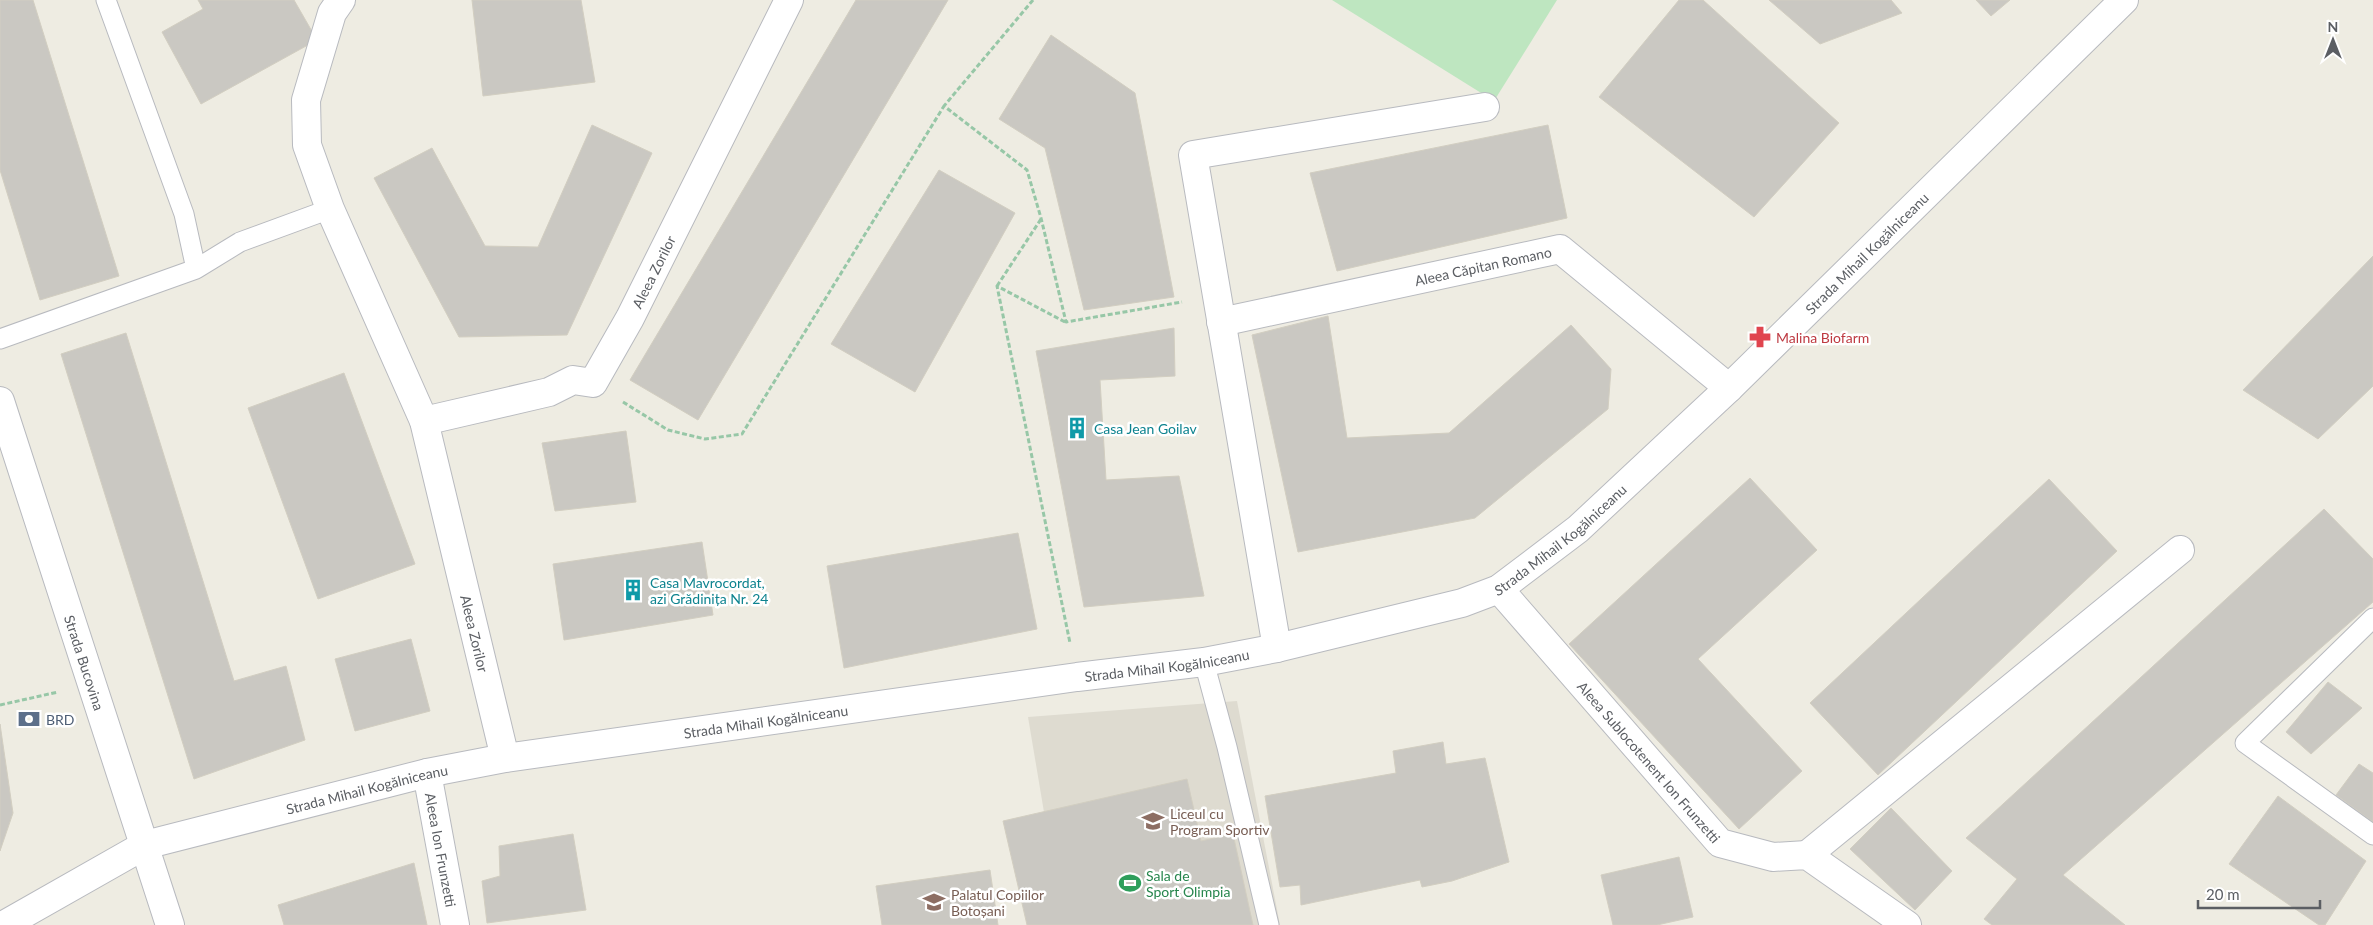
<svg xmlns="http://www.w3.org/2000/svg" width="2373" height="925" viewBox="0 0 2373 925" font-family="Lato,sans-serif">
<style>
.education{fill:#dedbd0}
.green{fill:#bee6c0}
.building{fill:#cac8c2;stroke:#d2cec1}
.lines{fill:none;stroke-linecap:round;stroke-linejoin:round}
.service-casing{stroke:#b8babf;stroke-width:21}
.minor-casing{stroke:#b8babf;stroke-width:30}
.tertiary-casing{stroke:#b8babf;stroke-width:30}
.path{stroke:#97c7a7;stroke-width:3;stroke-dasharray:5 2.5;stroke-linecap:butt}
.service{stroke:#fff;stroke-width:19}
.minor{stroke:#fff;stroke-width:28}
.tertiary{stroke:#fff;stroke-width:28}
.labels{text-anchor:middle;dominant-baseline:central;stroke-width:5;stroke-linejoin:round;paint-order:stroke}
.street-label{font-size:14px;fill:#5b5e63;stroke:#fff}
.health-label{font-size:14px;fill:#be3a42;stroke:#fff;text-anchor:start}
.culture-label{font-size:14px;fill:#0d838f;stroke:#fff;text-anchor:start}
.service-label{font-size:14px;fill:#4e5e75;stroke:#fff;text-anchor:start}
.education-label{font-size:14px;fill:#785e54;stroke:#fff;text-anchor:start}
.leisure-label{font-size:14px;fill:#27864d;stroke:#fff;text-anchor:start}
</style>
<rect width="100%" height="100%" fill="#eeece2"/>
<!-- education -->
<path class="education" d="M 1237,701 L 1280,925 L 1063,925 L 1028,717 Z"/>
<!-- green -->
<path class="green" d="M 1332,0 L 1557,0 L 1494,101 Z"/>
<!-- building -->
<path class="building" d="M 0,0 L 33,0 L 119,276 L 40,300 L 0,170 Z
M 198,0 L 294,0 L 317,40 L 201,104 L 162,32 L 203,9 Z
M 472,0 L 581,0 L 595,82 L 483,96 Z
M 856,0 L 948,0 L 698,420 L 630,380 Z
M 1679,0 L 1703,0 L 1839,123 L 1754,217 L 1599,97 Z
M 1769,0 L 1891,0 L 1902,13 L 1820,44 Z
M 1976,0 L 2010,0 L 1991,16 Z
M 1051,35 L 1135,93 L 1174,297 L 1084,310 L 1045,148 L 999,119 Z
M 592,125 L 652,153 L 567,335 L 459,337 L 374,178 L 432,148 L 485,246 L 538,247 Z
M 1548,125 L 1567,218 L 1337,271 L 1310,173 Z
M 939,170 L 1015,213 L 915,392 L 831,344 Z
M 2373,256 L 2373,386 L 2318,439 L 2243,390 Z
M 1328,316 L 1347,438 L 1449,433 L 1571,325 L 1611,369 L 1608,409 L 1475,518 L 1298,552 L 1252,335 Z
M 1174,328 L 1175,376 L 1100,380 L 1106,480 L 1179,476 L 1204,596 L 1084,607 L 1036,351 Z
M 126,333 L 234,681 L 286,666 L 305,740 L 194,779 L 61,354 Z
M 344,373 L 415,564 L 318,599 L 248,408 Z
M 626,431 L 636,502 L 555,511 L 542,443 Z
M 1750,478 L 1817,550 L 1698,659 L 1802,771 L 1739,829 L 1569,644 Z
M 2049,479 L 2117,551 L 1878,775 L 1810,703 Z
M 2324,509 L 2373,559 L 2373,602 L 2063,875 L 2125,925 L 1992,925 L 1984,919 L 2017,879 L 1966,838 Z
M 1018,533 L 1037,629 L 844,668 L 827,566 Z
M 702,542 L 713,615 L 564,640 L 553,564 Z
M 411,639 L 430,711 L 355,731 L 335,659 Z
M 2328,682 L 2362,708 L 2311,754 L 2286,732 Z
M 0,724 L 13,813 L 0,851 Z
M 1443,742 L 1446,764 L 1485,758 L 1509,862 L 1452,881 L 1422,887 L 1420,880 L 1301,905 L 1300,885 L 1280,887 L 1265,796 L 1396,773 L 1393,751 Z
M 2359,764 L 2373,773 L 2373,822 L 2336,795 Z
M 1187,779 L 1201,841 L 1233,834 L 1253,925 L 1027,925 L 1003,821 Z
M 2278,796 L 2366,861 L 2325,925 L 2319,925 L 2229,864 Z
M 1891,808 L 1952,871 L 1915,910 L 1850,849 Z
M 573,834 L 586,910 L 487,923 L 482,881 L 500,876 L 499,846 Z
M 1679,857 L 1693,917 L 1657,925 L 1613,925 L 1601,875 Z
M 414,863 L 427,925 L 284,925 L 278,905 Z
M 990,870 L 998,925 L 882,925 L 876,886 Z"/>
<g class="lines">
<!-- service casing -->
<g class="service-casing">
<path id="service" d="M 106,0 L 184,214 L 196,269 L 240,242 L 330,209
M 0,339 L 196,269
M 2373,618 L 2245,743 L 2373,835
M 1204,662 L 1227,747 L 1269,925"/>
</g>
<!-- minor casing -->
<g class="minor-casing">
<g id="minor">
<path id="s1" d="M 341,0 L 332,13 L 306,100 L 307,145 L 330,209 L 424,421 L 505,758"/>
<path id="s2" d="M 1221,322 L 1560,249 L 1729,388"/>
<path id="s3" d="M 424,421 L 549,392 L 573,380 L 593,383 L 630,318 L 789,0"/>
<path id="s4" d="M 1499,589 L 1720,843 L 1773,857 L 1807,855 L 1907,925"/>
<path d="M 1277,648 L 1193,155 L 1485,107"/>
<path id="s5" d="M 427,773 L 455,925"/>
<path d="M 1807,855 L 2180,550"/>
</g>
</g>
<!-- tertiary casing -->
<g class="tertiary-casing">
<g id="tertiary">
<path id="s6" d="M 0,401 L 170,925"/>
<path id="s7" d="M 4,925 L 145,845 L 427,773 L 505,758 L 1077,677 L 1204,662 L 1277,648 L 1462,603 L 1499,589 L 1578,529 L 1729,388 L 2124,0"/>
</g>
</g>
<!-- path -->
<path class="path" d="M 1033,0 L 944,106 L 1027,170 L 1041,218 L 1066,322 L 1182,302
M 997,286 L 1041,219
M 1065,322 L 997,286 L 1070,643
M 623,402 L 668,430 L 705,439 L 742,434 L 944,106
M 0,705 L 58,692"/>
<!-- service -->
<use href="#service" class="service"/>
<!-- minor -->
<use href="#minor" class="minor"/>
<!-- tertiary -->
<use href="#tertiary" class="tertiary"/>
</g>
<!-- icons -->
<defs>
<g id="pharmacy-bare" transform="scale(1.725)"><path d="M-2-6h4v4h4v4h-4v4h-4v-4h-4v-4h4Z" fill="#e0444e" stroke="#fff" stroke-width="2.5" paint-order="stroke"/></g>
<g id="building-bare" transform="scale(1.725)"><path d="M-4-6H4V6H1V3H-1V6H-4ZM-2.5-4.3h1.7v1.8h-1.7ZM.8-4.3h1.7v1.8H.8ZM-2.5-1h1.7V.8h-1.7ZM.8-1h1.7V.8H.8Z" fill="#0f9aa8" stroke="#fff" stroke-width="2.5" paint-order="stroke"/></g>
<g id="bank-bare" transform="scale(1.725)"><path d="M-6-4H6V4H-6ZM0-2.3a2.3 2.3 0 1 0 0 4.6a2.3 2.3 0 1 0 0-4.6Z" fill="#5c6f8a" stroke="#fff" stroke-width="2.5" paint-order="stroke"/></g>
<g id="school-bare" transform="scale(1.725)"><path d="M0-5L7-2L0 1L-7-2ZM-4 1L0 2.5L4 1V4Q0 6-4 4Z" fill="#8d6e63" stroke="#fff" stroke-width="2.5" paint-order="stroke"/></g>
<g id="stadium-bare" transform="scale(1.725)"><path d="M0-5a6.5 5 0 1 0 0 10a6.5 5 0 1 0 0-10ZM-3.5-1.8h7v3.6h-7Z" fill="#2e9e5b" stroke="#fff" stroke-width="2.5" paint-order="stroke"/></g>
</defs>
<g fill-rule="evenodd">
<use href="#pharmacy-bare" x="1760" y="337"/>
<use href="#building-bare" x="1077" y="428"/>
<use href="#building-bare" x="633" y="590"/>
<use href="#bank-bare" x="29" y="719"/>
<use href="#school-bare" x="1153" y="821"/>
<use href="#stadium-bare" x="1130" y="883"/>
<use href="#school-bare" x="934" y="902"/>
</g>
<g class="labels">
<!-- street labels -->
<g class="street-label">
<text stroke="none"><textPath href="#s7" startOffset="2041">Strada Mihail Kogălniceanu</textPath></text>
<text stroke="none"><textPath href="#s2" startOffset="268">Aleea Căpitan Romano</textPath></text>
<text stroke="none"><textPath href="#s3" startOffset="302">Aleea Zorilor</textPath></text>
<text stroke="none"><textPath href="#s7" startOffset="1621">Strada Mihail Kogălniceanu</textPath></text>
<text stroke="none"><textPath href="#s1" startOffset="670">Aleea Zorilor</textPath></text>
<text stroke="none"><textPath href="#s6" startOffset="275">Strada Bucovina</textPath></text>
<text stroke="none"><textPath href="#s7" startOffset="1201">Strada Mihail Kogălniceanu</textPath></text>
<text stroke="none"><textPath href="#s7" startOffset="796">Strada Mihail Kogălniceanu</textPath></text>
<text stroke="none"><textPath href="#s4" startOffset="229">Aleea Sublocotenent Ion Frunzetti</textPath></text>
<text stroke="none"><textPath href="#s7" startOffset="391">Strada Mihail Kogălniceanu</textPath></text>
<text stroke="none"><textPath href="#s5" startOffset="78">Aleea Ion Frunzetti</textPath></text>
</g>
<!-- health labels -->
<g class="health-label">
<text x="1776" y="337">Malina Biofarm</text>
</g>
<!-- culture labels -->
<g class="culture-label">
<text x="1094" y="428">Casa Jean Goilav</text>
<text x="650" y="582">Casa Mavrocordat,<tspan x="650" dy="16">azi Grădinița Nr. 24</tspan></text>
</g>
<!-- service labels -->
<g class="service-label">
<text x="46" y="719">BRD</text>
</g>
<!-- education labels -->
<g class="education-label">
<text x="1170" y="813">Liceul cu<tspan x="1170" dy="16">Program Sportiv</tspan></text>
<text x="951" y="894">Palatul Copiilor<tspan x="951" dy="16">Botoșani</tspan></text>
</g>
<!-- leisure labels -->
<g class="leisure-label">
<text x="1146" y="875">Sala de<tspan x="1146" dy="16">Sport Olimpia</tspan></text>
</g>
</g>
<!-- north arrow -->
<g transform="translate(2333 40)" stroke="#ffffff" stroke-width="4" paint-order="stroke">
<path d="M0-4L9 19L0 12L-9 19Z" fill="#5b5e63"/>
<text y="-8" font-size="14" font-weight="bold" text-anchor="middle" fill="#5b5e63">N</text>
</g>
<!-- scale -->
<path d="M2198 900v8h122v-8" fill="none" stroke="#5b5e63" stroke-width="2.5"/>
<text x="2206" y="900" font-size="15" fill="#5b5e63" stroke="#ffffff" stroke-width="4" paint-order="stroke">20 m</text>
</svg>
